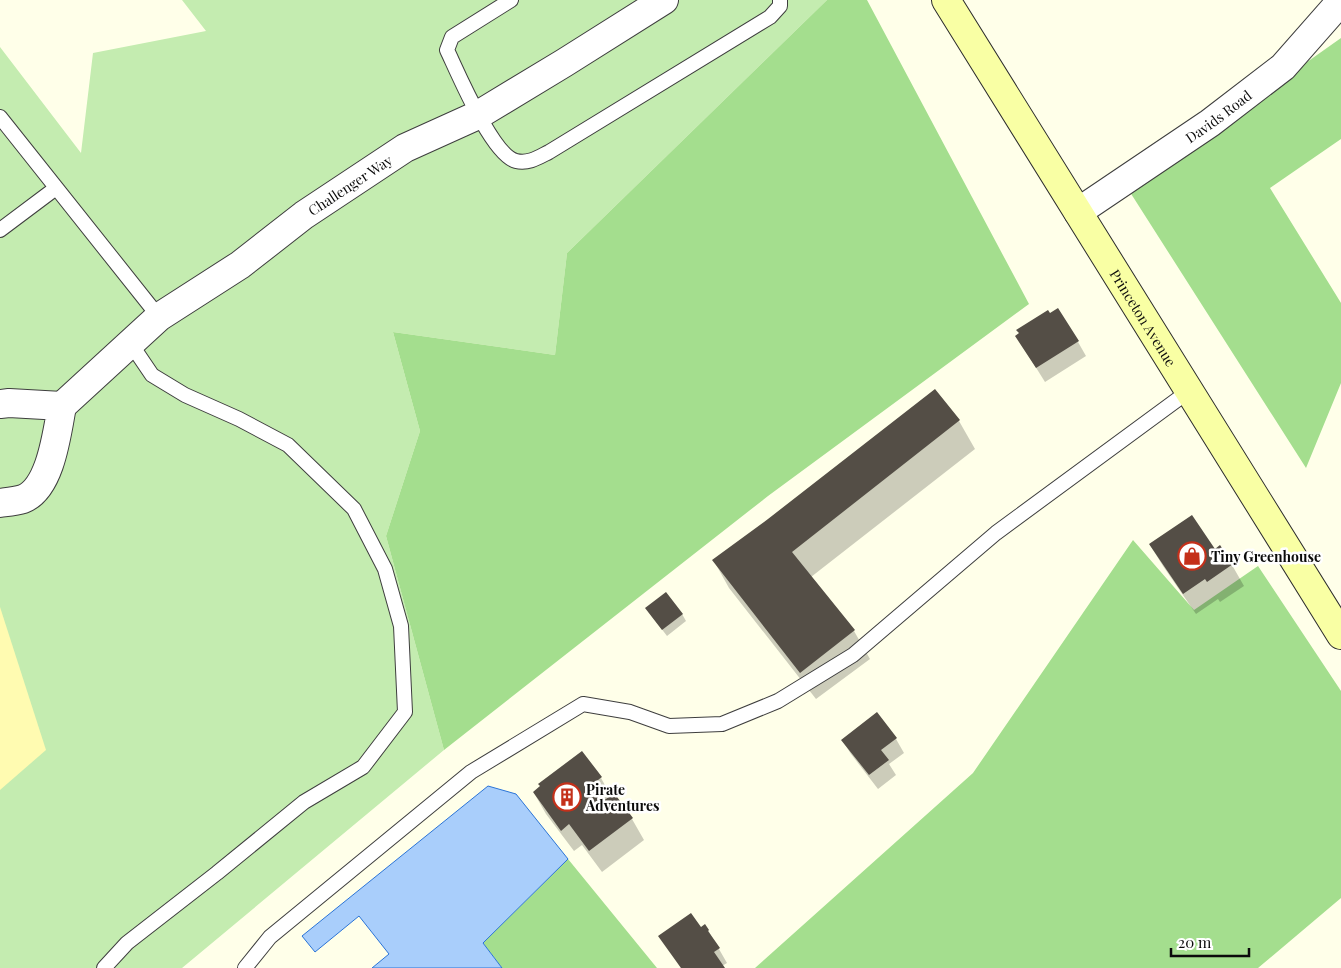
<svg xmlns="http://www.w3.org/2000/svg" width="1341" height="968" viewBox="0 0 1341 968" font-family="'Playfair Display',serif">
<style>
.green{fill:#c4ecb0}
.forest{fill:#a4de8e}
.sand{fill:#fffbb1}
.water{fill:#a9cefb;stroke:#2b74d7}
.shadow{fill:#0003}
.building{fill:#544e46}
.lines{fill:none;stroke-linecap:round;stroke-linejoin:round}
.service-casing{stroke:#3e3e3e;stroke-width:16}
.minor-casing{stroke:#3e3e3e;stroke-width:30}
.secondary-casing{stroke:#2d2d2d;stroke-width:30}
.service{stroke:#fff;stroke-width:14}
.minor{stroke:#fff;stroke-width:28}
.secondary{stroke:#f9ffa4;stroke-width:28}
.labels{text-anchor:middle;dominant-baseline:central;stroke-width:5;stroke-linejoin:round;paint-order:stroke}
.street-label{font-size:14px;fill:#0b0b0b;stroke:#fff}
.poi-label{font-size:14px;font-weight:bold;fill:#0b0b0b;stroke:#fff;text-anchor:start}
</style>
<rect width="100%" height="100%" fill="#ffffe9"/>
<!-- green -->
<path class="green" d="M 182,0 L 827,0 L 567,253 L 555,355 L 393,332 L 420,431 L 386,536 L 444,750 L 182,968 L 0,968 L 0,47 L 81,153 L 93,53 L 206,31 Z"/>
<!-- forest -->
<path class="forest" d="M 827,0 L 867,0 L 1029,304 L 768,496 L 444,750 L 386,536 L 420,431 L 393,332 L 555,355 L 567,253 Z
M 1341,38 L 1341,139 L 1270,188 L 1341,303 L 1341,383 L 1306,468 L 1128,189 Z
M 1133,540 L 1194,610 L 1258,566 L 1341,691 L 1341,898 L 1258,968 L 755,968 L 973,773 Z
M 568,859 L 657,968 L 502,968 L 483,943 Z"/>
<!-- sand -->
<path class="sand" d="M 0,607 L 46,750 L 0,790 Z"/>
<!-- water -->
<path class="water" d="M 488,786 L 516,794 L 568,859 L 483,943 L 502,968 L 372,968 L 389,954 L 359,916 L 315,952 L 302,936 Z"/>
<!-- shadow -->
<path class="shadow" d="M 1078,342 L 1086,356 L 1045,382 L 1025,350 Z
M 935,390 L 959,421 L 975,449 L 811,577 L 854,631 L 870,659 L 816,699 L 729,588 L 714,561 L 768,520 Z
M 1150,545 L 1215,550 L 1232,565 L 1244,586 L 1220,602 L 1218,599 L 1196,614 L 1163,566 Z
M 682,614 L 686,621 L 667,636 L 651,615 Z
M 877,714 L 896,739 L 904,753 L 889,764 L 896,775 L 878,789 L 851,754 L 842,740 Z
M 601,778 L 611,796 L 613,795 L 632,819 L 644,840 L 602,872 L 582,845 L 574,851 L 546,814 L 534,793 Z
M 700,929 L 708,930 L 727,963 L 722,966 L 723,968 L 681,968 L 660,936 Z"/>
<!-- building -->
<path class="building" d="M 1058,308 L 1079,341 L 1036,368 L 1015,336 L 1019,333 L 1016,330 L 1048,310 L 1050,313 Z
M 935,389 L 960,420 L 792,552 L 855,630 L 800,673 L 712,560 L 768,519 Z
M 1192,515 L 1215,549 L 1220,545 L 1233,564 L 1207,582 L 1205,579 L 1183,594 L 1149,544 Z
M 666,592 L 683,614 L 662,630 L 645,608 Z
M 877,712 L 897,738 L 881,750 L 889,760 L 869,775 L 841,740 Z
M 582,751 L 602,777 L 590,786 L 602,802 L 614,793 L 633,818 L 589,851 L 569,824 L 561,831 L 533,792 L 540,786 L 538,784 Z
M 691,913 L 701,927 L 705,924 L 709,930 L 708,931 L 720,948 L 714,952 L 725,968 L 681,968 L 658,936 Z"/>
<g class="lines">
<!-- service casing -->
<g class="service-casing">
<path id="service" d="M 511,0 L 452,37 L 447,50 C 458,73 492,155 516,161 C 529,164 539,157 549,152 L 770,17 L 780,6 L 780,0
M 0,117 L 159,317
M 0,230 L 56,188
M 104,968 L 127,943 L 217,873 L 304,802 L 363,767 L 405,712 L 401,626 L 385,569 L 354,509 L 288,445 L 239,419 L 185,395 L 152,375 L 131,344
M 245,968 L 270,937 L 471,772 L 583,704 L 630,712 L 669,726 L 722,724 L 778,701 L 853,655 L 996,533 L 1189,391"/>
</g>
<!-- minor casing -->
<g class="minor-casing">
<g id="minor">
<path id="s1" d="M 1078,212 L 1210,123 L 1283,67 L 1341,1"/>
<path d="M 0,404 L 9,403 L 62,406 C 57,432 51,488 23,499 C 16,501 7,502 0,503"/>
<path id="s2" d="M 62,406 L 159,317 L 240,265 L 304,215 L 405,148 L 478,115 L 564,63 L 664,0"/>
</g>
</g>
<!-- secondary casing -->
<g class="secondary-casing">
<g id="secondary">
<path id="s3" d="M 946,0 L 1341,635"/>
</g>
</g>
<!-- service -->
<use href="#service" class="service"/>
<!-- minor -->
<use href="#minor" class="minor"/>
<!-- secondary -->
<use href="#secondary" class="secondary"/>
</g>
<!-- icons -->
<defs>
<g id="shop-ring" transform="scale(1.4375)"><circle r="9.5" fill="#fff" stroke="#c4301a" stroke-width="1.5"/><path d="M-5-2.5h2.3a2.7 3.5 0 0 1 5.4 0H5L5.5 6h-11ZM-1.5-2.5h3a1.5 2.3 0 0 0-3 0Z" fill="#c4301a"/></g>
<g id="building-ring" transform="scale(1.4375)"><circle r="9.5" fill="#fff" stroke="#c4301a" stroke-width="1.5"/><path d="M-4-6H4V6H1V3H-1V6H-4ZM-2.5-4.3h1.7v1.8h-1.7ZM.8-4.3h1.7v1.8H.8ZM-2.5-1h1.7V.8h-1.7ZM.8-1h1.7V.8H.8Z" fill="#c4301a"/></g>
</defs>
<g fill-rule="evenodd">
<use href="#shop-ring" x="1192" y="556"/>
<use href="#building-ring" x="567" y="797"/>
</g>
<g class="labels">
<!-- street labels -->
<g class="street-label">
<text stroke="none"><textPath href="#s1" startOffset="170">Davids Road</textPath></text>
<text stroke="none"><textPath href="#s2" startOffset="364">Challenger Way</textPath></text>
<text stroke="none"><textPath href="#s3" startOffset="374">Princeton Avenue</textPath></text>
</g>
<!-- poi labels -->
<g class="poi-label">
<text x="1211" y="556">Tiny Greenhouse</text>
<text x="586" y="789">Pirate<tspan x="586" dy="16">Adventures</tspan></text>
</g>
</g>
<!-- scale -->
<path d="M1171 948v8h78v-8" fill="none" stroke="#0b0b0b" stroke-width="2.5"/>
<text x="1178" y="948" font-size="15" fill="#0b0b0b" stroke="#ffffff" stroke-width="4" paint-order="stroke">20 m</text>
</svg>
